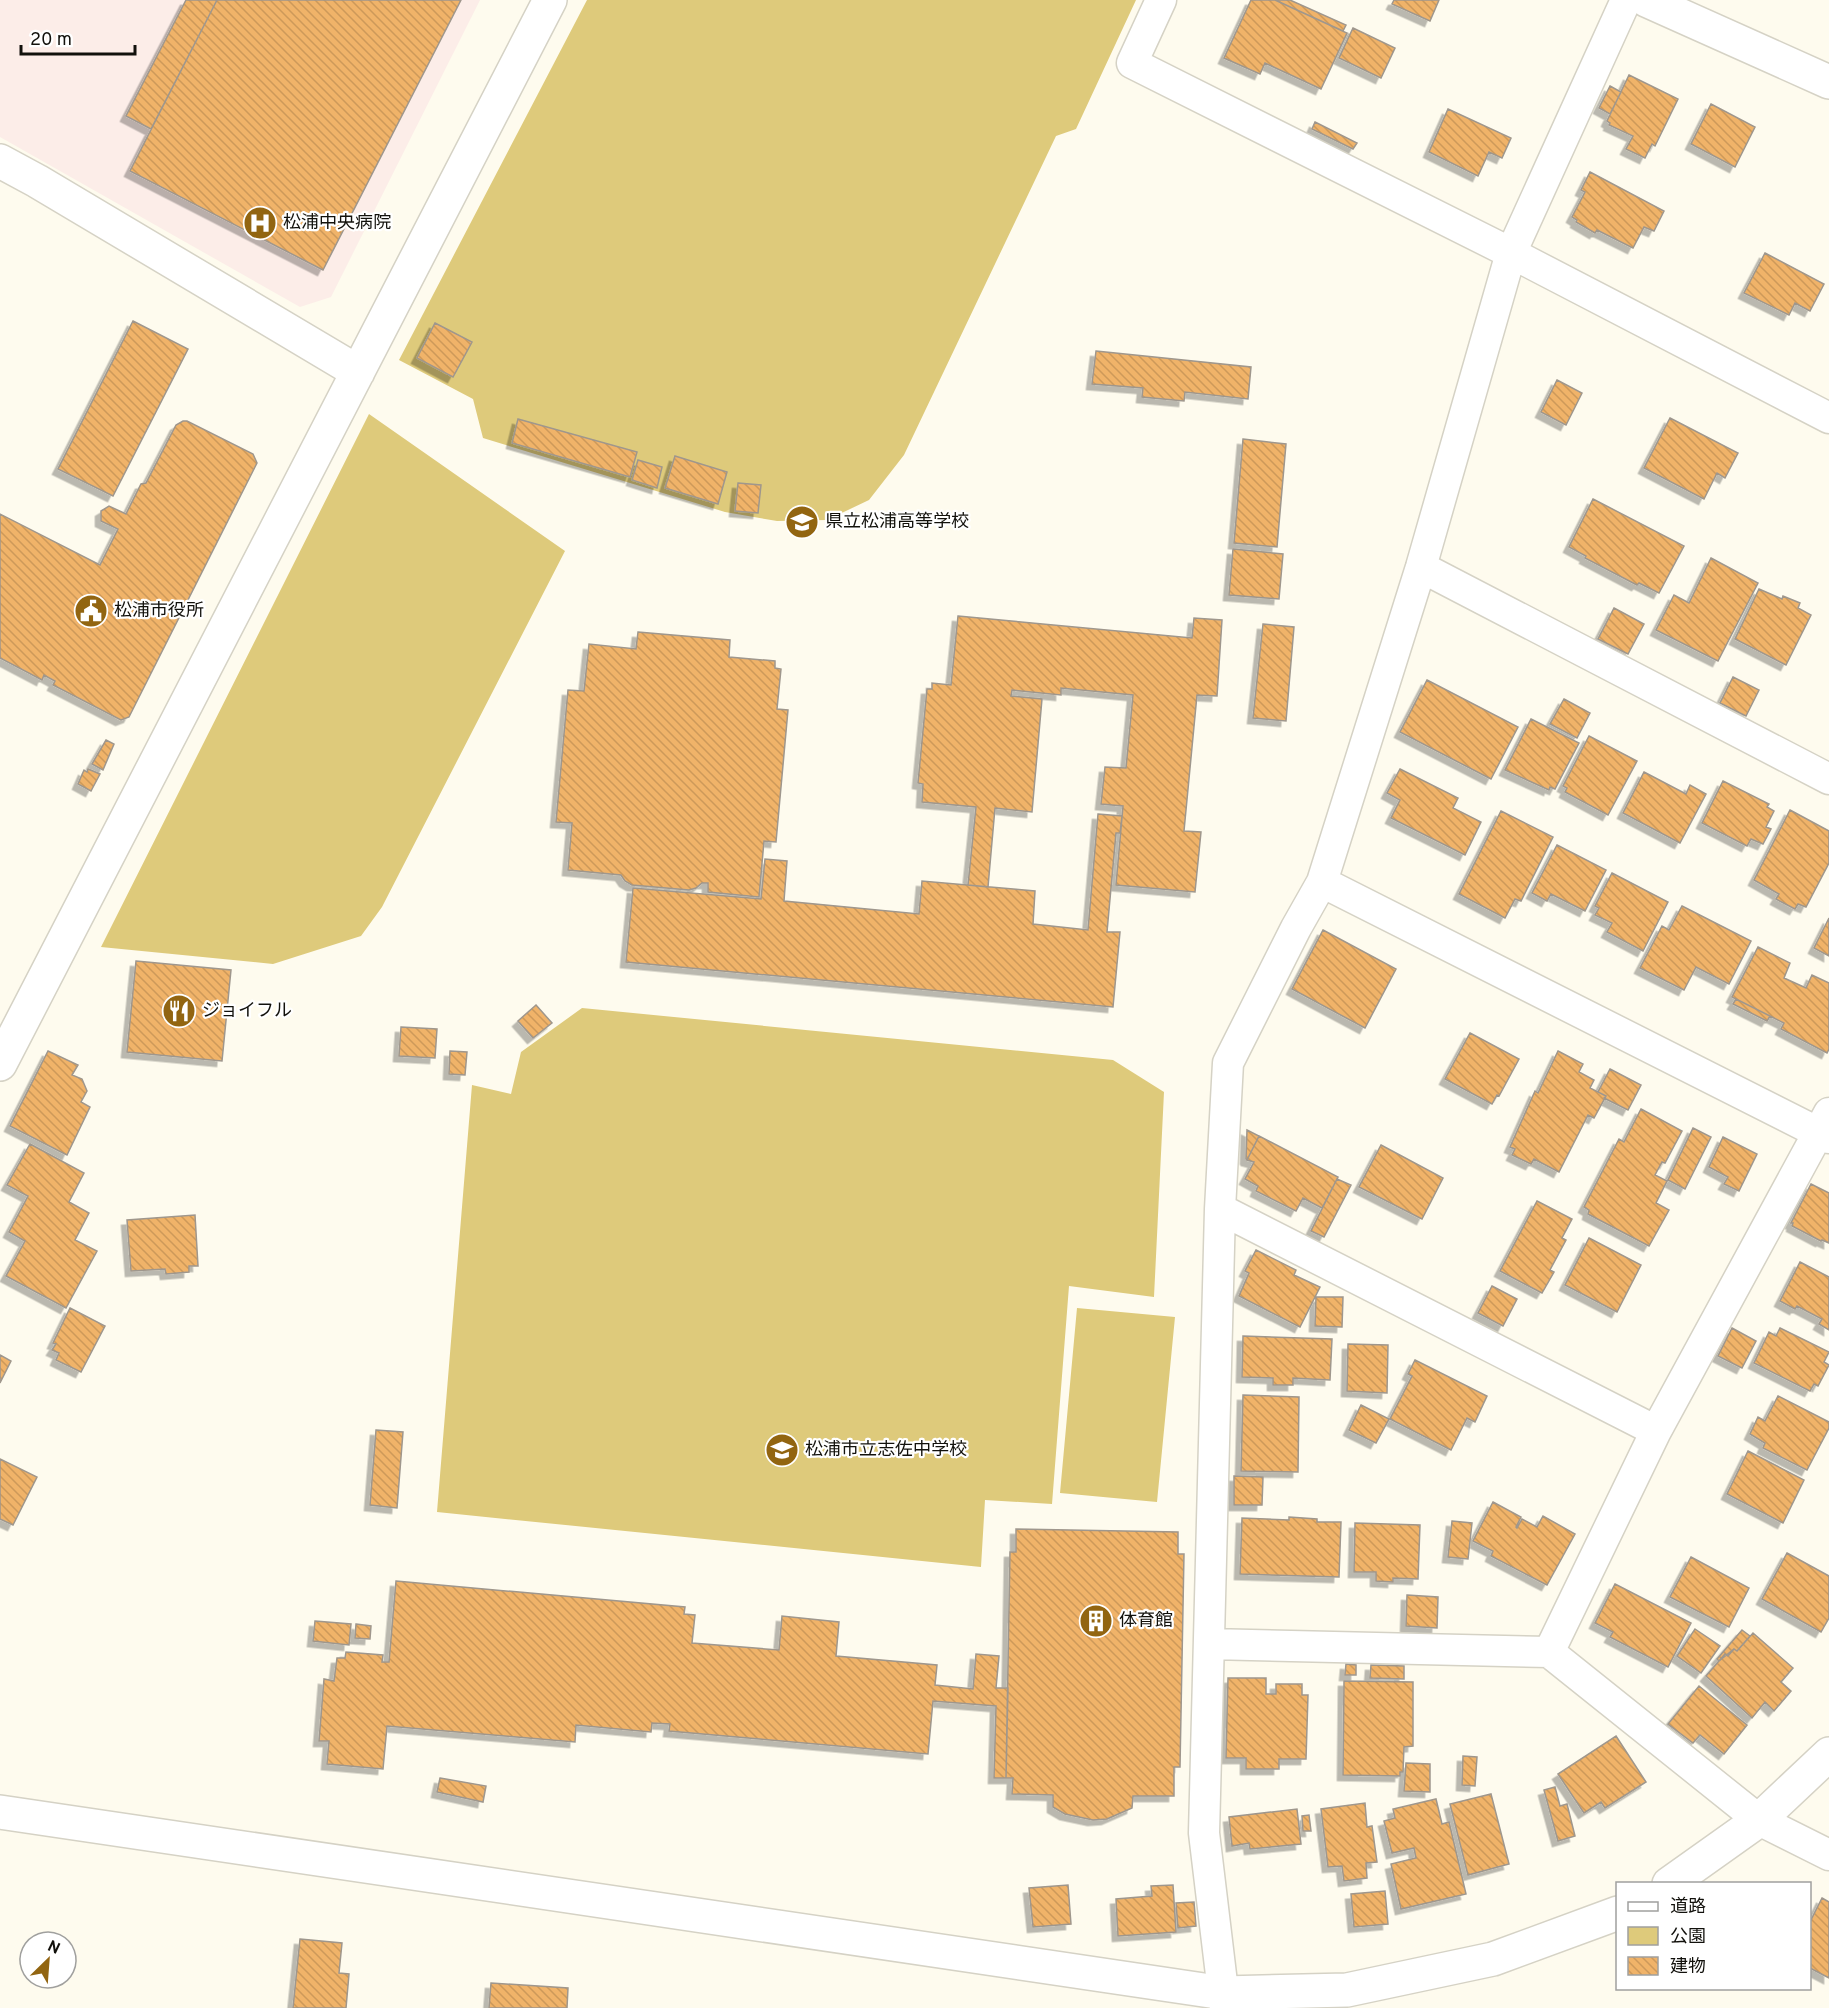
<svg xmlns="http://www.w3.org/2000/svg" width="1829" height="2008" viewBox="0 0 1829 2008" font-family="Overpass,'Noto Sans JP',sans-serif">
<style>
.medical{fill:#fcede8}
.green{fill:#deca7b}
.building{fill:url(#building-back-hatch);stroke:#9f978d;stroke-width:1.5;filter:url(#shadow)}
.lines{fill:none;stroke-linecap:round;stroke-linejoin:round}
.minor-casing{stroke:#d5d2c5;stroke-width:33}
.tertiary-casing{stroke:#d5d2c5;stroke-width:36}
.minor{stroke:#fff;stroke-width:30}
.tertiary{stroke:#fff;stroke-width:33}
.labels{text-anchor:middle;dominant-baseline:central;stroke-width:4.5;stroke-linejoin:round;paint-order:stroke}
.poi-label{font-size:18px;fill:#12110c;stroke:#fff;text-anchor:start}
</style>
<defs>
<pattern id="building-back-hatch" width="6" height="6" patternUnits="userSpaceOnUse" patternTransform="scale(1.5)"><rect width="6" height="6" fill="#f0b369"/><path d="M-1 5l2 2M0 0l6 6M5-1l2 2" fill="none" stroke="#cd995a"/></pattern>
<filter id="shadow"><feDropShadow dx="-5.5" dy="5.5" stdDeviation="0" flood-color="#0004"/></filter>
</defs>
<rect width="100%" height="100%" fill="#fefbee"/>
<!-- medical -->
<path class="medical" d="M 0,0 L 480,0 L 331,297 L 300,307 L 0,137 Z"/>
<!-- green -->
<path class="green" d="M 587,0 L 1136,0 L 1076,129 L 1056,136 L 904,455 L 869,500 L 827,520 L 777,521 L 725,512 L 483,438 L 473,399 L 399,360 Z
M 369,414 L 565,551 L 382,907 L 361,936 L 273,964 L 101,947 Z
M 582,1008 L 1113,1060 L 1164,1092 L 1154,1297 L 1069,1286 L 1052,1504 L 985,1500 L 981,1567 L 437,1512 L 472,1085 L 511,1094 L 521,1052 Z
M 1077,1308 L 1175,1317 L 1157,1502 L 1060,1493 Z"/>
<!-- building -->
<path class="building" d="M 186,0 L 217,0 L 151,129 L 126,116 Z
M 217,0 L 461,0 L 323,270 L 130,171 Z
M 1251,0 L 1275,0 L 1347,33 L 1321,89 L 1265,63 L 1260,74 L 1224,58 Z
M 1275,0 L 1290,0 L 1346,25 L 1343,31 Z
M 1394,0 L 1439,0 L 1430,21 L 1392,4 Z
M 1353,28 L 1395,48 L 1381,78 L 1339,58 Z
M 1629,75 L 1678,99 L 1655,146 L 1652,144 L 1645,158 L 1626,149 L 1633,136 L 1609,125 L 1610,123 L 1607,121 Z
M 1610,86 L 1621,92 L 1610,114 L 1599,108 Z
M 1711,104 L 1755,127 L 1735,167 L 1691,144 Z
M 1448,109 L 1511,138 L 1502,158 L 1489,152 L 1478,176 L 1429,152 Z
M 1315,122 L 1357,143 L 1353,149 L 1312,129 Z
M 1590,172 L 1664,211 L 1654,231 L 1644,227 L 1633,248 L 1597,230 L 1595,233 L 1576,222 L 1577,220 L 1572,217 L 1585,192 L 1581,190 Z
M 1765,253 L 1824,284 L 1810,311 L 1795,303 L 1789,315 L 1744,293 Z
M 133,321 L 188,349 L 113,496 L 58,469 Z
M 435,323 L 472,342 L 453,377 L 417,358 Z
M 1096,351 L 1251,367 L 1248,399 L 1185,392 L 1184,401 L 1142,397 L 1143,388 L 1092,384 Z
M 1557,380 L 1582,393 L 1566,425 L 1541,412 Z
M 1670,418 L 1738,453 L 1725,478 L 1717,473 L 1704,499 L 1644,468 Z
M 518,419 L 637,452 L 630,477 L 512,443 Z
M 183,421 L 187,421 L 253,454 L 257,463 L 129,717 L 121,720 L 53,685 L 55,681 L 44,675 L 42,680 L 0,658 L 0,514 L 100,565 L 118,529 L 101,521 L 101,511 L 109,506 L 126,514 L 141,484 L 146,483 L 176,425 Z
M 1243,439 L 1286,444 L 1277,547 L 1234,543 Z
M 675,456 L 727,472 L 718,504 L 665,488 Z
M 638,460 L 662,467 L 657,488 L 632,480 Z
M 738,483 L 761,485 L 758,513 L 735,511 Z
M 1593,499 L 1684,546 L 1659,593 L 1639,583 L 1637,585 L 1585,558 L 1586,556 L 1569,547 Z
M 1233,549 L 1283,554 L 1279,599 L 1229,595 Z
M 1711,558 L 1758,583 L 1718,661 L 1656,630 L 1674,595 L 1689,603 Z
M 1759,589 L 1782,599 L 1783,596 L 1800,603 L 1798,608 L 1811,615 L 1786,665 L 1735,639 Z
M 1614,608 L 1644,624 L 1628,654 L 1598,639 Z
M 958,616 L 1192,638 L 1194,618 L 1222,620 L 1217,696 L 1197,695 L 1184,831 L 1201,832 L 1195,892 L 1116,885 L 1123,806 L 1101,804 L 1105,767 L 1126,768 L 1133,695 L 1061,688 L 1061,695 L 1012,690 L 1011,696 L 1042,699 L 1032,812 L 995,808 L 988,887 L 968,885 L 976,807 L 922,802 L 923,784 L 918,783 L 927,689 L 932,689 L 932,683 L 951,685 Z
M 1263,624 L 1294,627 L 1286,721 L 1253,718 Z
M 638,632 L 730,640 L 729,657 L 775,661 L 775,668 L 781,669 L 777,709 L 788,710 L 776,842 L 764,841 L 759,897 L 708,892 L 708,883 L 702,883 L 696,888 L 689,890 L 632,885 L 625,881 L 621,875 L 568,870 L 572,823 L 556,822 L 568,690 L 584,691 L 589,644 L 636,649 Z
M 1733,677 L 1759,690 L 1746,716 L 1720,703 Z
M 1427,680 L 1518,727 L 1491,779 L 1400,732 Z
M 1564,699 L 1590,713 L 1577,738 L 1550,724 Z
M 1531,719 L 1579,743 L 1555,789 L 1550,787 L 1549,790 L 1505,770 Z
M 1589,736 L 1637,761 L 1608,815 L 1565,792 L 1567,788 L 1563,786 Z
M 106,740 L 114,744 L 103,770 L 92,764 Z
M 88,769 L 100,774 L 91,791 L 78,784 L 84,770 L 87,772 Z
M 1400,769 L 1458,798 L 1453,808 L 1481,822 L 1465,855 L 1391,818 L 1400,800 L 1387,793 Z
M 1644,772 L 1686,794 L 1690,785 L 1706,794 L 1680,843 L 1623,813 Z
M 1723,781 L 1769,804 L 1767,807 L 1774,811 L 1766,827 L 1771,829 L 1763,844 L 1751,839 L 1747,846 L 1702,823 Z
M 1790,810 L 1829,831 L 1829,863 L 1806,907 L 1798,904 L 1795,909 L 1776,899 L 1779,894 L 1754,880 Z
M 1501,811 L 1553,837 L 1521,901 L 1515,899 L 1505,918 L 1459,894 Z
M 1098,814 L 1122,816 L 1120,833 L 1116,833 L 1107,932 L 1120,932 L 1113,1007 L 626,962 L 633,888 L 761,899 L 765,859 L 787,861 L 784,901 L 919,914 L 922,881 L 1035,891 L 1033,924 L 1088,930 Z
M 1557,845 L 1606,870 L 1585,911 L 1551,894 L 1547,901 L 1532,893 Z
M 1612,873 L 1668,902 L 1643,951 L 1607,932 L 1612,923 L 1595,915 L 1599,908 L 1595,906 Z
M 1682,906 L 1751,941 L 1729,984 L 1696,967 L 1684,990 L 1640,968 L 1662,926 L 1669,930 Z
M 1829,918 L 1829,956 L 1814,948 Z
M 1323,930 L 1396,969 L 1365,1028 L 1292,989 Z
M 1758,947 L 1790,963 L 1784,978 L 1806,988 L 1812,975 L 1829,983 L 1829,1049 L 1827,1053 L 1781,1029 L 1784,1023 L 1732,997 Z
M 136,961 L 231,970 L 222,1061 L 127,1052 Z
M 1736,999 L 1770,1016 L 1767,1021 L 1733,1004 Z
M 536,1005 L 552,1023 L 533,1038 L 518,1021 Z
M 401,1027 L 437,1029 L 435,1058 L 399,1056 Z
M 1470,1033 L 1519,1059 L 1499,1096 L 1497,1095 L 1492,1104 L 1445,1079 Z
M 48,1051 L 78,1065 L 72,1075 L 82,1079 L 87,1091 L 81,1102 L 90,1107 L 67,1155 L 10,1126 Z
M 450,1051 L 467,1052 L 465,1075 L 449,1074 Z
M 1558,1051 L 1583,1064 L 1579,1072 L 1594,1080 L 1590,1088 L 1606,1096 L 1594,1118 L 1588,1115 L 1559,1172 L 1534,1159 L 1531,1164 L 1512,1155 L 1515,1149 L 1510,1147 L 1535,1091 L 1538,1093 Z
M 1610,1069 L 1641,1085 L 1628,1110 L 1604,1098 L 1606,1096 L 1598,1092 Z
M 1641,1109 L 1682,1131 L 1665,1163 L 1662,1162 L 1655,1175 L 1667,1181 L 1656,1203 L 1669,1210 L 1649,1246 L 1588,1214 L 1589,1210 L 1584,1207 L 1619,1139 L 1624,1142 Z
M 1693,1128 L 1711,1137 L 1685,1189 L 1668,1180 Z
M 1247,1130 L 1259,1136 L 1247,1160 L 1246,1159 Z
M 1259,1136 L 1338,1177 L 1322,1208 L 1303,1198 L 1296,1211 L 1256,1191 L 1258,1186 L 1245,1179 L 1254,1162 L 1247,1160 Z
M 1723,1137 L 1757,1154 L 1739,1191 L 1724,1184 L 1728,1177 L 1709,1167 Z
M 30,1144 L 84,1173 L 69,1202 L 89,1213 L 75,1240 L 97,1251 L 66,1308 L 6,1276 L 25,1241 L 9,1232 L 28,1196 L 7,1185 Z
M 1381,1145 L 1443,1178 L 1422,1219 L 1359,1187 Z
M 1337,1179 L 1351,1185 L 1324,1237 L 1311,1231 Z
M 1811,1184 L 1829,1193 L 1829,1243 L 1822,1240 L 1821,1241 L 1792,1226 L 1793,1223 L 1791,1223 Z
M 1537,1201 L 1572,1219 L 1562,1238 L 1566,1240 L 1550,1270 L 1554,1272 L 1542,1293 L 1500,1271 Z
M 195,1215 L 198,1266 L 189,1266 L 189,1272 L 166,1274 L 165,1269 L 131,1271 L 127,1220 Z
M 1589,1238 L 1641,1265 L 1617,1312 L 1565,1285 Z
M 1256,1250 L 1296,1270 L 1294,1275 L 1320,1287 L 1300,1327 L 1239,1296 L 1249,1273 L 1245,1271 Z
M 1800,1262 L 1829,1277 L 1829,1330 L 1819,1324 L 1822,1319 L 1797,1306 L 1795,1309 L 1780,1301 Z
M 1492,1286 L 1517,1299 L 1503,1326 L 1478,1313 Z
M 1316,1297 L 1343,1297 L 1342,1327 L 1315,1326 Z
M 70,1308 L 105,1326 L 81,1372 L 56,1360 L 59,1353 L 52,1350 L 56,1344 L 53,1343 Z
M 1732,1328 L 1756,1341 L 1742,1368 L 1718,1356 Z
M 1780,1328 L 1829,1352 L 1824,1362 L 1829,1365 L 1818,1386 L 1814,1384 L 1810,1391 L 1754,1363 L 1769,1332 L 1776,1336 Z
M 1243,1336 L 1332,1339 L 1330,1380 L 1293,1378 L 1293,1385 L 1273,1385 L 1273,1378 L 1242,1377 Z
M 1348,1344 L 1388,1345 L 1387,1393 L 1347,1391 Z
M 0,1355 L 11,1361 L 0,1383 Z
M 1415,1360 L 1487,1396 L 1475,1422 L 1467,1418 L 1451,1450 L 1390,1419 L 1412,1376 L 1408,1374 Z
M 1243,1395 L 1299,1397 L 1298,1472 L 1241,1471 Z
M 1778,1396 L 1829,1422 L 1829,1428 L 1807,1470 L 1763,1448 L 1765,1443 L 1750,1434 L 1758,1417 L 1765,1421 Z
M 1361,1405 L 1389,1419 L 1376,1443 L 1349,1430 Z
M 376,1430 L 403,1432 L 397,1508 L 370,1505 Z
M 1748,1451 L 1804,1480 L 1783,1523 L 1727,1494 Z
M 0,1459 L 37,1477 L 13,1525 L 0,1519 Z
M 1234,1476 L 1263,1477 L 1262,1505 L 1234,1505 Z
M 1493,1502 L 1521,1517 L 1516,1527 L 1517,1528 L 1522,1519 L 1537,1527 L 1543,1516 L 1575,1534 L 1547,1585 L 1491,1556 L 1493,1551 L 1473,1541 Z
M 1289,1517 L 1317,1519 L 1317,1522 L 1341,1522 L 1339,1577 L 1240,1574 L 1242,1518 L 1289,1520 Z
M 1452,1521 L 1472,1523 L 1468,1559 L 1448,1557 Z
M 1355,1523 L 1420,1525 L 1418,1579 L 1393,1578 L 1393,1582 L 1376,1581 L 1376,1572 L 1354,1572 Z
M 1016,1529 L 1178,1532 L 1178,1554 L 1184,1554 L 1180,1767 L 1174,1767 L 1174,1796 L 1133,1796 L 1132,1808 L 1107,1819 L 1093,1820 L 1065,1814 L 1053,1807 L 1053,1795 L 1012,1794 L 1013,1778 L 1006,1778 L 1010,1552 L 1016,1552 Z
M 1787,1553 L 1829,1576 L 1829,1618 L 1821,1632 L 1762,1599 Z
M 1691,1557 L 1749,1588 L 1729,1627 L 1670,1597 Z
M 396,1581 L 685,1607 L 684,1614 L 695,1615 L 692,1643 L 779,1650 L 782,1616 L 839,1622 L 836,1656 L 937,1665 L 935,1685 L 973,1689 L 976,1654 L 999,1656 L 996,1688 L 1008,1688 L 1006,1778 L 994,1778 L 996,1706 L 933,1701 L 928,1754 L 669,1731 L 670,1724 L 652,1723 L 651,1732 L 576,1725 L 575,1742 L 387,1726 L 383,1769 L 327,1764 L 329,1741 L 319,1741 L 324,1679 L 334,1681 L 337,1658 L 345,1658 L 346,1652 L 383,1655 L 382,1662 L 389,1662 Z
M 1615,1584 L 1691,1623 L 1668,1667 L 1610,1637 L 1613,1632 L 1595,1623 Z
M 1407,1595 L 1438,1597 L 1437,1628 L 1406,1626 Z
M 315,1621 L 351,1624 L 349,1645 L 313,1641 Z
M 356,1624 L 371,1626 L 370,1639 L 355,1638 Z
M 1695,1629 L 1720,1646 L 1701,1673 L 1677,1656 Z
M 1742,1630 L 1750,1636 L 1737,1651 L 1734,1649 L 1719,1661 L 1717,1659 Z
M 1753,1633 L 1793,1668 L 1781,1682 L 1791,1691 L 1774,1711 L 1765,1702 L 1752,1718 L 1706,1676 L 1725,1654 L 1728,1656 L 1734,1649 L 1737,1651 Z
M 1346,1664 L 1356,1665 L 1356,1675 L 1345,1675 Z
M 1371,1665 L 1404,1666 L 1404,1679 L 1370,1678 Z
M 1228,1678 L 1266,1678 L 1266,1694 L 1276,1694 L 1276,1684 L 1302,1684 L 1302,1695 L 1308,1695 L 1306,1759 L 1279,1759 L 1279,1769 L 1246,1769 L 1246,1758 L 1226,1758 Z
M 1344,1681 L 1413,1682 L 1413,1746 L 1404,1747 L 1403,1772 L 1400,1772 L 1400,1776 L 1343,1775 Z
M 1699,1686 L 1747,1725 L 1724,1754 L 1700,1735 L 1693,1743 L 1668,1724 Z
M 1616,1736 L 1646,1782 L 1605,1808 L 1601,1802 L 1584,1813 L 1558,1774 Z
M 1463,1756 L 1477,1757 L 1475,1786 L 1462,1785 Z
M 1406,1763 L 1430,1764 L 1430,1792 L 1404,1791 Z
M 440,1778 L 486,1786 L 483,1802 L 437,1792 Z
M 1555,1787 L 1560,1806 L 1567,1804 L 1575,1836 L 1558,1841 L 1544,1790 Z
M 1491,1794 L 1509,1864 L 1468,1875 L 1450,1804 Z
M 1436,1799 L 1442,1824 L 1449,1822 L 1466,1894 L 1401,1909 L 1391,1864 L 1416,1858 L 1414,1848 L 1392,1853 L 1384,1821 L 1395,1818 L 1393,1809 Z
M 1365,1803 L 1367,1827 L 1372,1826 L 1377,1862 L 1366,1863 L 1367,1878 L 1344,1881 L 1342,1866 L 1328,1867 L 1321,1809 Z
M 1297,1809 L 1301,1844 L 1250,1849 L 1249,1843 L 1232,1846 L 1229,1817 Z
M 1309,1815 L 1311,1831 L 1303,1831 L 1302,1816 Z
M 1068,1885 L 1071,1924 L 1033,1927 L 1029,1888 Z
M 1173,1885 L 1176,1932 L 1118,1936 L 1116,1899 L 1152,1896 L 1151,1886 Z
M 1385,1891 L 1388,1924 L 1354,1927 L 1351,1894 Z
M 1822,1898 L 1829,1902 L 1829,1978 L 1810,1968 L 1810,1922 Z
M 1194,1902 L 1196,1926 L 1178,1928 L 1176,1903 Z
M 300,1939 L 342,1943 L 339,1973 L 349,1974 L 346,2008 L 293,2008 Z
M 491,1983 L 568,1988 L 567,2008 L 489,2008 Z"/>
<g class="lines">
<!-- minor casing -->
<g class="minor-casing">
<path id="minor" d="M 1161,0 L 1132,63 L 1511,253 L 1829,418
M 1421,567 L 1829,779
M 1322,882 L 1829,1138
M 1220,1209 L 1656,1431
M 1209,1644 L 1549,1652 L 1759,1820 L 1829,1855
M 1549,1652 L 1656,1431 L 1829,1113
M 1225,2008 L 1204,1833 L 1220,1209 L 1228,1063 L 1296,928 L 1322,882 L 1421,567 L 1511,253 L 1626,0"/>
</g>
<!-- tertiary casing -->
<g class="tertiary-casing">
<path id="tertiary" d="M 1646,0 L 1829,82
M 0,161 L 37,181 L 358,372
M 0,1064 L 550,0
M 0,1812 L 1224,1993 L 1347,1990 L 1493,1959 L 1618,1913
M 1669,1884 L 1759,1820 L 1829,1754"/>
</g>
<!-- minor -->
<use href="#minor" class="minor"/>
<!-- tertiary -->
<use href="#tertiary" class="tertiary"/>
</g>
<!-- icons -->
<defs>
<g id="hospital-disc" transform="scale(1.725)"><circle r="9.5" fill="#926511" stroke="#fff"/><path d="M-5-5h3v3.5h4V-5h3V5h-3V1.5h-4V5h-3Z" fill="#fff"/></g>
<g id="school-disc" transform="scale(1.725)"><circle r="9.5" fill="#926511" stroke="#fff"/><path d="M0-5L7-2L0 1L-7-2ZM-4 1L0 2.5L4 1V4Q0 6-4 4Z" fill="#fff"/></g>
<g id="civic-disc" transform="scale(1.725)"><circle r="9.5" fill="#926511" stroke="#fff"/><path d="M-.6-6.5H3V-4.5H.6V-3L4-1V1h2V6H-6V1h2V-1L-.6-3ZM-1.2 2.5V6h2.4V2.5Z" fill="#fff"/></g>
<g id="restaurant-disc" transform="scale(1.725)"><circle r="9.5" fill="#926511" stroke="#fff"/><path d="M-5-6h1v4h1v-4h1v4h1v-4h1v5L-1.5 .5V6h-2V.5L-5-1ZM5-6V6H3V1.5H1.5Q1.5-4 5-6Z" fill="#fff"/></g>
<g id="building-disc" transform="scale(1.725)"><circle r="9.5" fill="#926511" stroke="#fff"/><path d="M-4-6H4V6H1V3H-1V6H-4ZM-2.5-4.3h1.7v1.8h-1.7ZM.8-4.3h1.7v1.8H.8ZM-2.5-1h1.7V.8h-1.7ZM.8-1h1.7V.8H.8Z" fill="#fff"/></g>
</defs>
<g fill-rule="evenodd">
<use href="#hospital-disc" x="260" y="223"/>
<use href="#school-disc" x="802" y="522"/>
<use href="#civic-disc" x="91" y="611"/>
<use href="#restaurant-disc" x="179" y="1011"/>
<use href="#school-disc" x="782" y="1450"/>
<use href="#building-disc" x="1096" y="1621"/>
</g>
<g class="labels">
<!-- poi labels -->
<g class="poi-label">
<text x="283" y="223">松浦中央病院</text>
<text x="825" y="522">県立松浦高等学校</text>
<text x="114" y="611">松浦市役所</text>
<text x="202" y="1011">ジョイフル</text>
<text x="805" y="1450">松浦市立志佐中学校</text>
<text x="1119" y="1621">体育館</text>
</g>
</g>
<!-- legend -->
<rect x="1616" y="1882" width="195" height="108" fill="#ffffff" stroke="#a0a09e" stroke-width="1.5"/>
<rect x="1628" y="1902" width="30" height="9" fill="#ffffff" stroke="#a0a09e" stroke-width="1.5"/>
<text x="1670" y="1912" font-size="18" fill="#12110c">道路</text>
<rect x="1628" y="1927" width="30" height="18" fill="#deca7b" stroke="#a0a09e" stroke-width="1.5"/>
<text x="1670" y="1942" font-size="18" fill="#12110c">公園</text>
<rect x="1628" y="1957" width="30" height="18" fill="url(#building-back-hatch)" stroke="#a0a09e" stroke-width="1.5"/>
<text x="1670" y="1972" font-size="18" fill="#12110c">建物</text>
<!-- north arrow -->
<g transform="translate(48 1960) rotate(25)"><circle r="28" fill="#ffffff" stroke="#a0a09e" stroke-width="1.5"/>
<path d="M0-4.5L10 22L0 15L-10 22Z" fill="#926511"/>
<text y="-9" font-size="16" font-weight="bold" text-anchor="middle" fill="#12110c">N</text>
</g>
<!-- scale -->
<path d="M21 45v9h114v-9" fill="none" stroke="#12110c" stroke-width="3"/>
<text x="30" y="45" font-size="18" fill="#12110c" stroke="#ffffff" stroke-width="4.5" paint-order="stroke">20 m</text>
</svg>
